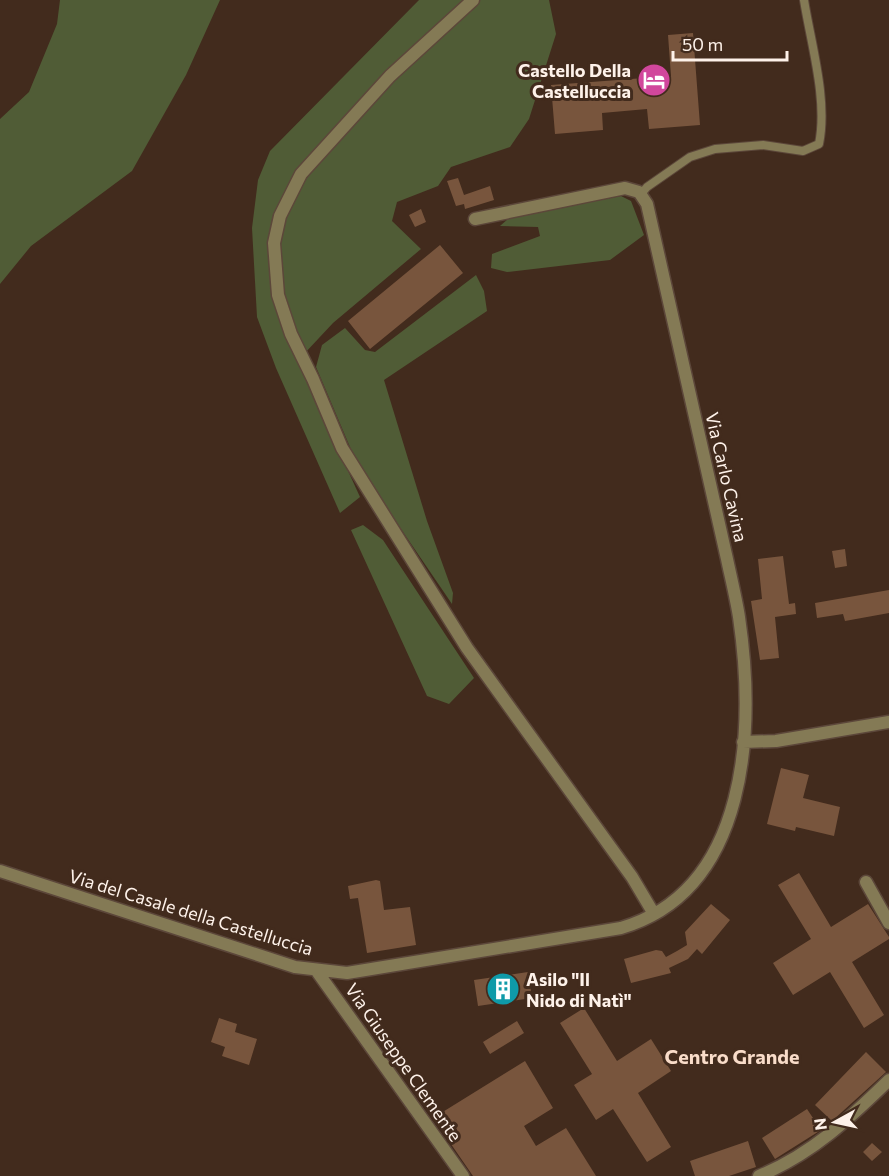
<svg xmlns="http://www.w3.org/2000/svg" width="889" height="1176" viewBox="0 0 889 1176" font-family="Commissioner,sans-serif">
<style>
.forest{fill:#505c36}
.building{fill:#78553d}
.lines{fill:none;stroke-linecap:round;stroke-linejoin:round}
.service-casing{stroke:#5c473a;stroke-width:10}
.minor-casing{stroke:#5c473a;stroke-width:15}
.service{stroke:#847a55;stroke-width:8}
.minor{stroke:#847a55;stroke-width:12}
.labels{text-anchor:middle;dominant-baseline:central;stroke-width:6;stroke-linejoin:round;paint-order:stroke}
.poi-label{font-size:18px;font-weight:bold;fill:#fef2ea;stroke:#422b1d;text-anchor:end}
.street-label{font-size:18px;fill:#fef2ea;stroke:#422b1d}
.neighbourhood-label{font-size:20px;font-weight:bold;fill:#f9dcc9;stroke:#422b1d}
</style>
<rect width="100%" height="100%" fill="#422b1d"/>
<!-- forest -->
<path class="forest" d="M 60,0 L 220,0 L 186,75 L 132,171 L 31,246 L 0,284 L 0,119 L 29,92 L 57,24 Z
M 419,0 L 549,0 L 556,34 L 529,119 L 510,147 L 451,167 L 438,186 L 397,202 L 392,221 L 421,249 L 333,323 L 304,354 L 307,381 L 360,497 L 340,513 L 276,368 L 257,317 L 252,228 L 258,180 L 270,151 Z
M 621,196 L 631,201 L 644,235 L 610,260 L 507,272 L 491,268 L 492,254 L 540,236 L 538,227 L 500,226 L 509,218 Z
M 476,275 L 484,291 L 487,311 L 384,380 L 427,521 L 453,593 L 452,604 L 358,466 L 316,367 L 322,345 L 345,328 L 365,350 L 375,352 Z
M 363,525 L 383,540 L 474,678 L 449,704 L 427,696 L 351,530 Z"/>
<!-- building -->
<path class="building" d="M 693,33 L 700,125 L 649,129 L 647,109 L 602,113 L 603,130 L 555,134 L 551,85 L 671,76 L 668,35 Z
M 458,178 L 464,195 L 490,186 L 494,200 L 465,209 L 464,204 L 456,206 L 447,181 Z
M 421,209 L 426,222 L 415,227 L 409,215 Z
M 440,245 L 463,273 L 370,349 L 348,321 Z
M 845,549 L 847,566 L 835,568 L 832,551 Z
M 783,556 L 789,604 L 795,603 L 796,614 L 775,617 L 779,658 L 760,660 L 751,601 L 762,599 L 758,559 Z
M 889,590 L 889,613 L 845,621 L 843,614 L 817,618 L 815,603 Z
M 781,768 L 809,775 L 803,798 L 840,807 L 834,836 L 796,827 L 795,831 L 767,824 Z
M 799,873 L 831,927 L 868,904 L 889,937 L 889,939 L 852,962 L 884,1015 L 864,1028 L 830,972 L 793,995 L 773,963 L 811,939 L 778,885 Z
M 376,880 L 380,881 L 384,910 L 410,907 L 416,945 L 367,953 L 358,898 L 350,899 L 348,886 Z
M 711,904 L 730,920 L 702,954 L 697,949 L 688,959 L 669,968 L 671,973 L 631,983 L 624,959 L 656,950 L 662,951 L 666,957 L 677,951 L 687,945 L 685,932 Z
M 528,972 L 532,998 L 478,1006 L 474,980 Z
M 584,1008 L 617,1061 L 651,1039 L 671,1071 L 638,1093 L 671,1147 L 647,1162 L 613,1109 L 596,1120 L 574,1085 L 592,1074 L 560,1023 Z
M 219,1018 L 237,1024 L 235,1032 L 257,1039 L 249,1065 L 222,1056 L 225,1047 L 211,1042 Z
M 517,1021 L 524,1033 L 490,1054 L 483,1042 Z
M 866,1052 L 886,1072 L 832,1121 L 815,1105 Z
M 525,1061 L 553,1108 L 524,1126 L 536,1146 L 566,1128 L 596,1176 L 473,1176 L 433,1118 Z
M 807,1109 L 821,1130 L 775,1159 L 762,1138 Z
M 748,1141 L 756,1167 L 729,1176 L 695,1176 L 690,1161 Z
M 872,1143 L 882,1152 L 872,1161 L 863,1152 Z"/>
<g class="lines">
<!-- service casing -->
<g class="service-casing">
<path id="service" d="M 641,194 L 647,187 L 690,157 L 715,149 L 763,145 L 803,151 L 819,144 C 828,100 811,44 804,0"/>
</g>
<!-- minor casing -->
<g class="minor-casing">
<path id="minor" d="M 473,0 L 390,76 L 301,174 L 280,216 L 274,243 L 278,295 L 291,334 L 313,379 L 342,448 L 467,648 L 632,877 L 654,914
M 743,742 L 776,741 L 889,722
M 0,871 L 295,967 L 347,973 L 621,928 C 750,890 755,727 739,617 C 736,598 731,578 727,559 L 647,204 L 639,192 L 625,188 L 475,219
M 866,882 L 889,923
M 316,970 L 463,1176
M 759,1176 C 812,1154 849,1119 889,1080"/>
</g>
<!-- service -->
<use href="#service" class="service"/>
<!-- minor -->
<use href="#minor" class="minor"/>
</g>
<!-- icons -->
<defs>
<g id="hotel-disc" transform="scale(1.725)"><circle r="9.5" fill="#d1479c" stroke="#422b1d"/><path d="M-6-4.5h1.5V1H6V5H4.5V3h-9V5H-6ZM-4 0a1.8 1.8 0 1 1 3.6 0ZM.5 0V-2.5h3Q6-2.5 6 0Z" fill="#fff"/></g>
<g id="building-disc" transform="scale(1.725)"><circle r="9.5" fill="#0f9aa8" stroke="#422b1d"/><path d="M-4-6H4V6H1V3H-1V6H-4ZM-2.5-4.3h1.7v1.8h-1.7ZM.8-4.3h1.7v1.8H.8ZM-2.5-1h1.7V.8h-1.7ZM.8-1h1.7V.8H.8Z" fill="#fff"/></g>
</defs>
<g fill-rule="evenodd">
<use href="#hotel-disc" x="654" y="80"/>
<use href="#building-disc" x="503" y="989"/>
</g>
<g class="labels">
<!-- poi labels -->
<g class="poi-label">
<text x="631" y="70">Castello Della<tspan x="631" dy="21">Castelluccia</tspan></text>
<text x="526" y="979" text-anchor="start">Asilo "Il<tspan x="526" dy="21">Nido di Natì"</tspan></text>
</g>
<!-- street labels -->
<g class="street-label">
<text transform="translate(727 477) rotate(77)">Via Carlo Cavina</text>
<text transform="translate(191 912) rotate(17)">Via del Casale della Castelluccia</text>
<text transform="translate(404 1062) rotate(55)">Via Giuseppe Clemente</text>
</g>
<!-- neighbourhood labels -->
<g class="neighbourhood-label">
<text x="732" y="1056">Centro Grande</text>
</g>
</g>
<!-- north arrow -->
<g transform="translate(835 1122) rotate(262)" stroke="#422b1d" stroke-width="4.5" paint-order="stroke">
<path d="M0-4.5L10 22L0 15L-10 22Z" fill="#fef2ea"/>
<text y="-9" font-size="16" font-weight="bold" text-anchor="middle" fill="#fef2ea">N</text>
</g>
<!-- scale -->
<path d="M673 51v9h114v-9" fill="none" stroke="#fef2ea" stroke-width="3"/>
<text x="682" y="51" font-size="18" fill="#fef2ea" stroke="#422b1d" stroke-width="4.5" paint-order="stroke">50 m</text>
</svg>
